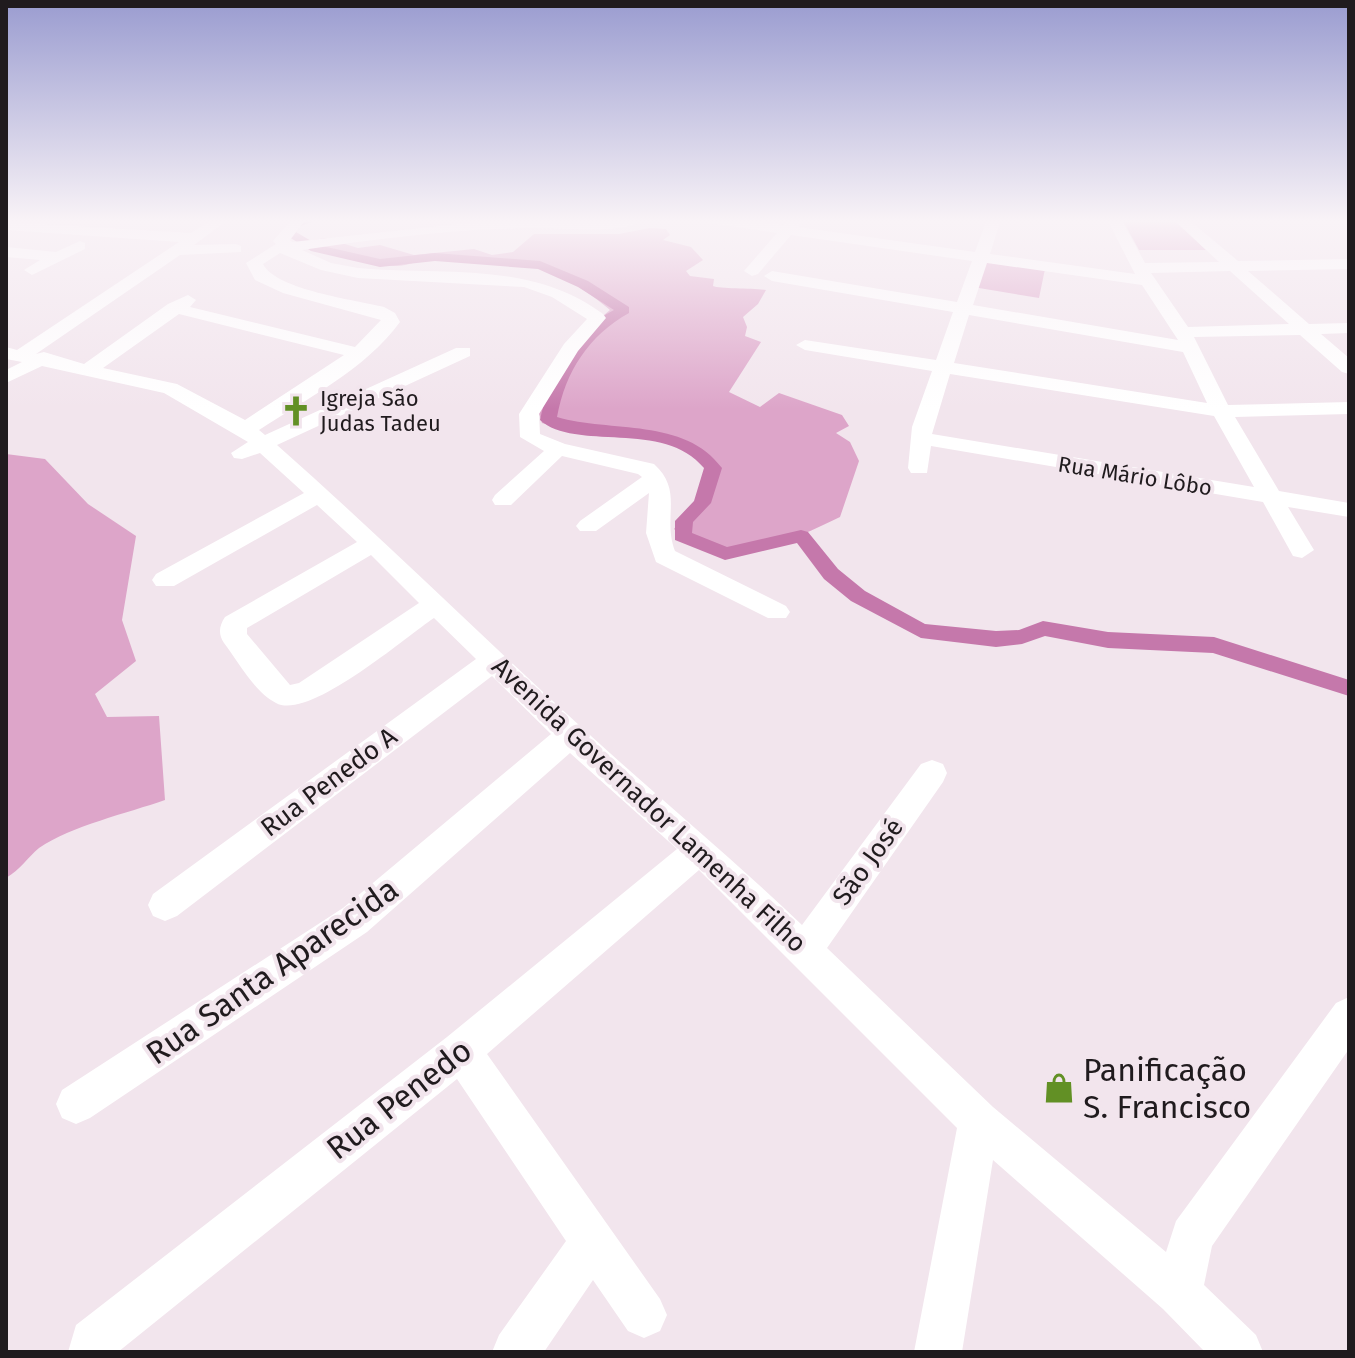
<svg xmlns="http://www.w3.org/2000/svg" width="1355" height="1358" viewBox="0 0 1355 1358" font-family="'Fira Sans',sans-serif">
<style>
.green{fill:#dda5c9}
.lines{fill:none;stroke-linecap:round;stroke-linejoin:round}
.canal{fill:#c578ab;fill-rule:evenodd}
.minor{fill:#fff;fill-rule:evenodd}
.labels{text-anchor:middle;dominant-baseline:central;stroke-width:8;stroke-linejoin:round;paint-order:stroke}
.far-poi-label{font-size:22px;fill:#201b1e;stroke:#f2e5ed;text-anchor:start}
.far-street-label{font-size:22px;fill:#201b1e;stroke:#f2e5ed}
.street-label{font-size:26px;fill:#201b1e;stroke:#f2e5ed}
.near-street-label{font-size:32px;fill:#201b1e;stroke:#f2e5ed}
.near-poi-label{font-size:32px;fill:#201b1e;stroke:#f2e5ed;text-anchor:start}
</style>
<rect width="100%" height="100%" fill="#f2e5ed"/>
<!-- green -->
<path class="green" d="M 1122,219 L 1173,219 L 1206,250 L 1139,250 Z
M 650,228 L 666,229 L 670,235 L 663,240 L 691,247 L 703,260 L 686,271 L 690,276 L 714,279 L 713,286 C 720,289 754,288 766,290 L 758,304 L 743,317 L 747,327 L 745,336 L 761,342 L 729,392 L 760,407 L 779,393 L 842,415 L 849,426 L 836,433 L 850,442 L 859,461 L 840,517 C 786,543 724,574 674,529 L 706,487 L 705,459 C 676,430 622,440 585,435 C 571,433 556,427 542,423 L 538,410 L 591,326 L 610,310 C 553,261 507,257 434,259 C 421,260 409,265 398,266 C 370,267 341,256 314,250 L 307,241 L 325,238 L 358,248 L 380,245 L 414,255 L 474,249 L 492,255 L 513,252 L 534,234 L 619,234 Z
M 982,260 L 1045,269 L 1039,298 L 973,287 Z
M 6,454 L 45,459 L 88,504 L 136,536 L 122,620 L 136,661 L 95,694 L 107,717 L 159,716 L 165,800 C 128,813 71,826 39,848 C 27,858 21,869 6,878 Z"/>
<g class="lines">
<!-- canal -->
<path class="canal" d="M 303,219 L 321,219 L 300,226 L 296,232 L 318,245 L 380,259 L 435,253 L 540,261 L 588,281 L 629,307 L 629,313 C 589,335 565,372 557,417 C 611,433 684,417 722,468 L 711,503 L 693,522 L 692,533 L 727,547 L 801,530 L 808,532 L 838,569 L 865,591 L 925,624 L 996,631 L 1019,630 L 1043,621 L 1108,632 L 1214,637 L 1349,680 L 1349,696 L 1213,653 L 1108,648 L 1045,636 L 1022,644 L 996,647 L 921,638 L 851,601 L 824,579 L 797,543 L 725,560 L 675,540 L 675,521 L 694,501 L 704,468 C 664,419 575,452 540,420 C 549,377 574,330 614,310 L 578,287 L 538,269 L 435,261 L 380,267 L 311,251 L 283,233 L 292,222 Z"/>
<!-- minor -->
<path class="minor" d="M 213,219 L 229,219 L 194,245 L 236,244 L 241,246 L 241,252 L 180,255 L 36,354 L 44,352 L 84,364 L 168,304 L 188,295 L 196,300 L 190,307 L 355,347 L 381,320 L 283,293 L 255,280 L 246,263 L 276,244 L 273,241 L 292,219 L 306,219 L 290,240 L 292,242 L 505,219 L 642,219 C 629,232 590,229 571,229 C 482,225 391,237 302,250 L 331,263 L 358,268 C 443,276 530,260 603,314 L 606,318 L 578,351 L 539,414 L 540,434 L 565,444 L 654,464 C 684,491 662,517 675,551 L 786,606 L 790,612 L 786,618 L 768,618 L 656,562 L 646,533 L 649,493 L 596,531 L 580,531 L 576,526 L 580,521 L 642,477 L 638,474 L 562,456 L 511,505 L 495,505 L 492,500 L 495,495 L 544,451 L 520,437 L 519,414 L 564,344 L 587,319 L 552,297 L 524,287 L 358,278 L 321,270 L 280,253 L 263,264 C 276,290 356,300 384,307 L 395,313 L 400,322 C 366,369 306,399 259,430 L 265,435 L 456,348 L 470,348 L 470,356 L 277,445 C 380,536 478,633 580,726 C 653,793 730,856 802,925 L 921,764 L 932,760 L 943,764 L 947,773 L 943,782 L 827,948 L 993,1107 L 1166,1252 L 1176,1221 L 1336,1003 L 1349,997 L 1349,1049 L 1212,1246 L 1204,1285 L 1256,1335 L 1263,1352 L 1205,1352 L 1163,1309 L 993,1160 L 962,1352 L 914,1352 L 957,1128 L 699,870 L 487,1054 L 660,1299 L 667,1315 L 660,1331 L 644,1338 L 628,1331 L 593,1280 L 544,1352 L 492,1352 L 499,1335 L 566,1241 L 457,1079 L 118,1352 L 68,1352 L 76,1325 L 447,1037 L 677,849 L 570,753 L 367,932 L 90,1118 L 76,1124 L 62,1118 L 56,1104 L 62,1090 L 343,908 L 551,734 L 492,676 L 177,916 L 165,921 L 153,916 L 148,905 L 153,894 L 476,659 L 434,618 C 404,638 309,721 276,703 C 255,693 238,661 224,643 C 218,634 219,626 225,617 L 357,542 L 317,505 L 174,586 L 156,586 L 152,580 L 156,574 L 304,493 L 260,453 L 242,459 L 234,458 L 231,453 L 248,442 L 164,393 L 42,366 L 6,383 L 6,370 L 22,362 L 6,359 L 6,347 L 17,350 L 179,242 L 6,230 L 6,222 L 191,233 ZM 179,314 L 344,355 L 245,420 L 177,384 L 103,368 ZM 371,555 L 419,603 L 299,683 L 290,685 L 247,634 L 247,628 Z
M 703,219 L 739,219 L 784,225 L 789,219 L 804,219 L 798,227 L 975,252 L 987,219 L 1001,219 L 990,254 L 1135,274 L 1107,219 L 1121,219 L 1145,263 L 1219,262 L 1173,219 L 1188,219 L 1238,261 L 1349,259 L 1349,269 L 1248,271 L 1309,324 L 1349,323 L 1349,333 L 1321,334 L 1349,358 L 1349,374 L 1342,372 L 1300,335 L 1194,337 L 1228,405 L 1349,402 L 1349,414 L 1235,417 L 1279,491 L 1349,503 L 1349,517 L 1288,507 L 1314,550 L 1302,558 L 1293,556 L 1263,502 L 931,446 L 927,473 L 911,473 L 908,468 L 912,427 L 932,371 L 805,350 L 796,345 L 805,340 L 936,360 L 953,312 L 772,281 L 764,276 L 772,271 L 957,302 L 972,261 L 791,235 L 758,274 L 752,276 L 744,271 L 777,233 L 710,223 ZM 987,263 L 1142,285 L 1178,340 L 973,305 ZM 1230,271 L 1289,324 L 1188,327 L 1151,273 ZM 969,315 L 1183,352 L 1207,403 L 954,363 ZM 950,374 L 1214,416 L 1254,487 L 932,434 Z
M 80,241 L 85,243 L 85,249 L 32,275 L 24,270 L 40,260 L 6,257 L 6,247 L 56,252 Z"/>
</g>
<!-- sky -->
<linearGradient id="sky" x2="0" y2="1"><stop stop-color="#9a9cd0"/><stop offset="0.54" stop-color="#f9f3f7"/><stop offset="1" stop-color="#f9f3f7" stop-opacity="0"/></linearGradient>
<rect width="1355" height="409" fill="url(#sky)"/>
<!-- icons -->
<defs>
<g id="church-bare" transform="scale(2.4)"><path d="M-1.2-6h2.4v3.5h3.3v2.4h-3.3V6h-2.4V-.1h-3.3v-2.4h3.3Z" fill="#629025" stroke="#f2e5ed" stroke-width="2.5" paint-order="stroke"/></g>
<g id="shop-bare" transform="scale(2.4)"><path d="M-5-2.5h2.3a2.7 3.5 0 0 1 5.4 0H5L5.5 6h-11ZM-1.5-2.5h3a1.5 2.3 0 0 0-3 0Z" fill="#629025" stroke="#f2e5ed" stroke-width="2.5" paint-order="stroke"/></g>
</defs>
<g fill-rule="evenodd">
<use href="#church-bare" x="296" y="411"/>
<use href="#shop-bare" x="1059" y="1088"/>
</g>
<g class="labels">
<!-- far-poi labels -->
<g class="far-poi-label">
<text x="320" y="398">Igreja São<tspan x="320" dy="25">Judas Tadeu</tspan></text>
</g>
<!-- far-street labels -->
<g class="far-street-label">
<text transform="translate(1135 476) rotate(9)">Rua Mário Lôbo</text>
</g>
<!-- street labels -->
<g class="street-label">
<text transform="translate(329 782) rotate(-37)">Rua Penedo A</text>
<text transform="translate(649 805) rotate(43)">Avenida Governador Lamenha Filho</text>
<text transform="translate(868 862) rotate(-54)">São José</text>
</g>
<!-- near-street labels -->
<g class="near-street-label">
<text transform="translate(272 971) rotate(-35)">Rua Santa Aparecida</text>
<text transform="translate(399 1099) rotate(-38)">Rua Penedo</text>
</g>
<!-- near-poi labels -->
<g class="near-poi-label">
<text x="1083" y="1070">Panificação<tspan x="1083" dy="37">S. Francisco</tspan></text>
</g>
</g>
<!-- border -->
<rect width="1355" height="1358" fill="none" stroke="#201b1e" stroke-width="16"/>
</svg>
